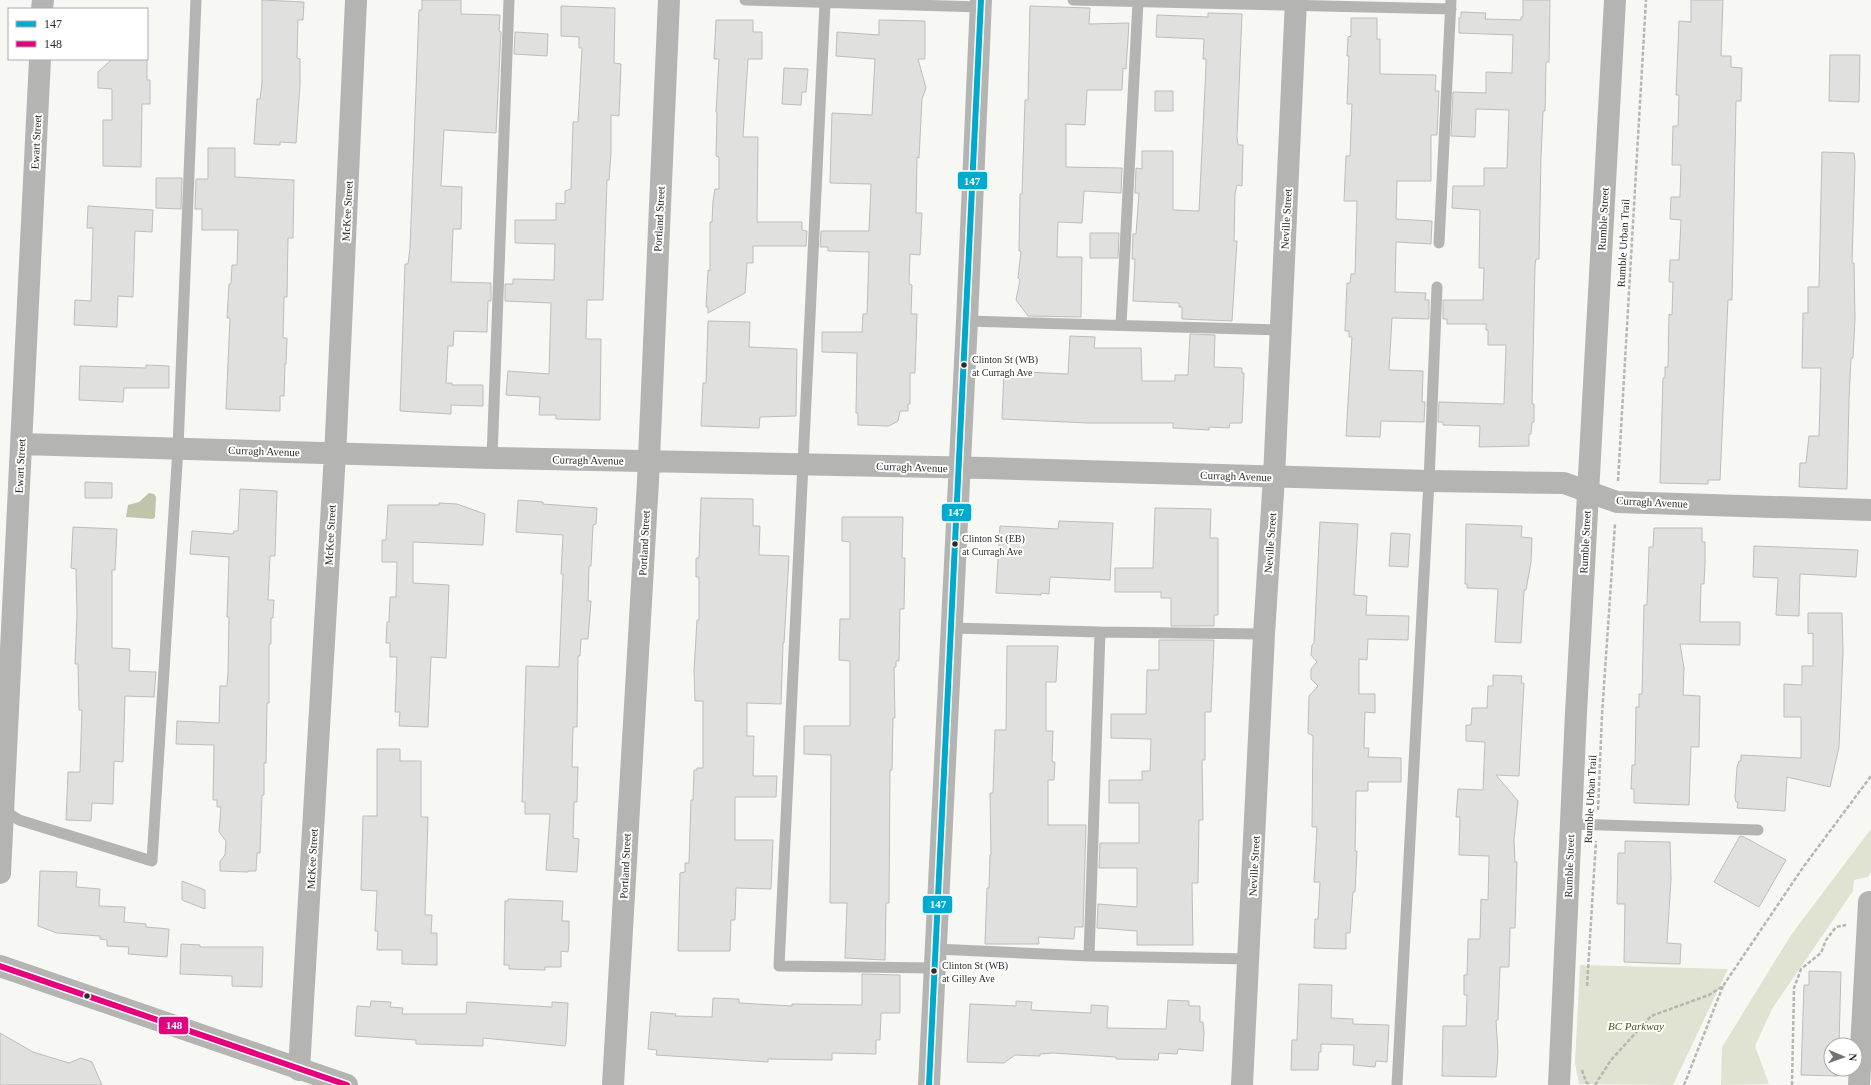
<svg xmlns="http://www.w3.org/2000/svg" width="1871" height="1085" viewBox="0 0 1871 1085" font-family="'Times New Roman',serif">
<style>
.green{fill:#e0e3d1}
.water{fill:#c0c4a9}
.building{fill:#e0e0de;stroke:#bdbdbb}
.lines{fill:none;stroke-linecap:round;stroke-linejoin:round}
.path{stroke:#b6b6b3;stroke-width:2.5;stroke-dasharray:4 2;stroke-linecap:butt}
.service{stroke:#b4b4b3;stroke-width:11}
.minor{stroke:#b4b4b3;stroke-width:22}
.tertiary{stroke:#b4b4b3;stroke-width:22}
.bus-1-casing{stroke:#fff;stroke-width:9}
.bus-2-casing{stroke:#fff;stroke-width:9}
.bus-1{stroke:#00a9ce;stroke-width:6}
.bus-2{stroke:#e5007d;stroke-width:6}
.bus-dot{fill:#2c2c2a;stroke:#fff;stroke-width:1.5}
.labels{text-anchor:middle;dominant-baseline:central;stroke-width:4;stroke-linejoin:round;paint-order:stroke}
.bus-label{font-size:10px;fill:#2c2c2a;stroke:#fff;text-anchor:start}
.street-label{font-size:11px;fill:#2c2c2a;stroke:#fff}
.park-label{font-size:11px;font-style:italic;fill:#4d5116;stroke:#fff}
.line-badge{stroke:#fff;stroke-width:1.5}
.badge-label{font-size:11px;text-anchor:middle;font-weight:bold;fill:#fff}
</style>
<rect width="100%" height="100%" fill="#f7f8f4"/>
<!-- green -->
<path class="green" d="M 1871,829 L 1871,872 L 1868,877 L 1854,880 L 1853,891 L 1772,1009 L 1755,1046 L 1769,1084 L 1721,1085 L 1722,1047 L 1791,935 Z
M 1580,965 L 1728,969 L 1673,1085 L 1579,1084 L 1575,1063 Z"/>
<!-- water -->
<path class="water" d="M 149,493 L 154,494 L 156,497 L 155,517 L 153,519 L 126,517 L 128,505 L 139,502 Z"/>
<!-- building -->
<path class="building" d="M 262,0 L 304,2 L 303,20 L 298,20 L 297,58 L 300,59 L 300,84 L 296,143 L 280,142 L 280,145 L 254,144 L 257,99 L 260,99 L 262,83 Z
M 422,0 L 461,0 L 461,14 L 500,15 L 499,31 L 501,32 L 496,133 L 444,130 L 441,186 L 462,187 L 461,229 L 453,229 L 451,282 L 491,283 L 491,301 L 488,301 L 487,332 L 454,331 L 453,346 L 448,346 L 446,383 L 452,383 L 452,385 L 483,385 L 483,406 L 451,405 L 451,414 L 400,411 L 405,264 L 408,264 L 410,248 L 419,10 L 422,10 Z
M 1523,0 L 1550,0 L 1549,62 L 1546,62 L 1545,111 L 1543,111 L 1541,157 L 1539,259 L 1536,259 L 1535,265 L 1532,404 L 1534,404 L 1534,422 L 1532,422 L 1531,434 L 1529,434 L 1529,446 L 1479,447 L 1480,426 L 1443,425 L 1443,422 L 1438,422 L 1439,402 L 1504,404 L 1506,345 L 1488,345 L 1488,330 L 1486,330 L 1486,324 L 1447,324 L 1447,319 L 1443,319 L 1443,300 L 1483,300 L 1484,268 L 1479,268 L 1480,210 L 1452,208 L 1453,186 L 1484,186 L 1484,168 L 1507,168 L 1509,110 L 1476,109 L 1475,137 L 1451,136 L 1453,92 L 1486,93 L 1486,72 L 1512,73 L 1513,35 L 1459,33 L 1459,18 L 1461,18 L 1461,12 L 1486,13 L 1485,19 L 1521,20 L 1521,17 L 1523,17 Z
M 1691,0 L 1723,0 L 1721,56 L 1731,56 L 1731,67 L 1742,68 L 1741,101 L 1736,101 L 1732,300 L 1728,300 L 1720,480 L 1708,480 L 1708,484 L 1660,483 L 1663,378 L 1665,378 L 1665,367 L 1668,367 L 1669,314 L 1672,315 L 1673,282 L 1669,282 L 1670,260 L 1679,260 L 1681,220 L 1670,219 L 1671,197 L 1680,197 L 1681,165 L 1672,165 L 1673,126 L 1678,126 L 1679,95 L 1676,95 L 1679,21 L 1691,22 Z
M 561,6 L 615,8 L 614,63 L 621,64 L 619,116 L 611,115 L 611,153 L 609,180 L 607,180 L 603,300 L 587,300 L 586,339 L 601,339 L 600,420 L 556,419 L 556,415 L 539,415 L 540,397 L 506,395 L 508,371 L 549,374 L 551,303 L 505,301 L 505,284 L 513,284 L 513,279 L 554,280 L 555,244 L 515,243 L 515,220 L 556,220 L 556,203 L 565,204 L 565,191 L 571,189 L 573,122 L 578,122 L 582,48 L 579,48 L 579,37 L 561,36 Z
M 1030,6 L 1090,8 L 1089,24 L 1129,23 L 1126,69 L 1123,68 L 1122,90 L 1087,90 L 1085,125 L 1066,124 L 1066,167 L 1122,168 L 1121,193 L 1084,191 L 1082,223 L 1058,222 L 1057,257 L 1082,257 L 1081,317 L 1028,316 L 1016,300 L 1020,280 L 1018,278 L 1021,251 L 1019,251 L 1020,194 L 1022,194 L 1025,100 L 1028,100 Z
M 1208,13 L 1242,14 L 1237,137 L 1238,145 L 1243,145 L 1242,186 L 1237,185 L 1235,194 L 1234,241 L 1237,241 L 1232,321 L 1182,319 L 1182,307 L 1179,307 L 1179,303 L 1133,301 L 1135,259 L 1132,259 L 1133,234 L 1136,234 L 1139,193 L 1135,193 L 1136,168 L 1142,169 L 1142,151 L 1173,151 L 1173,210 L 1199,211 L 1206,66 L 1206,59 L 1203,59 L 1204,39 L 1156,37 L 1157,15 L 1208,17 Z
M 1351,18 L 1377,18 L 1377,39 L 1380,39 L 1380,74 L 1436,75 L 1435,91 L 1439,91 L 1437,135 L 1431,135 L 1431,181 L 1397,181 L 1396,219 L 1432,221 L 1431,244 L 1396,242 L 1395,292 L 1426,293 L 1425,300 L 1429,300 L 1429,319 L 1392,318 L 1389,370 L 1423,371 L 1422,402 L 1425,402 L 1424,422 L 1381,421 L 1380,437 L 1346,436 L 1352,337 L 1349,337 L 1349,331 L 1345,331 L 1347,283 L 1350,283 L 1351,274 L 1355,274 L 1357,201 L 1344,201 L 1346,156 L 1350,156 L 1352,104 L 1347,104 L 1349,56 L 1347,56 L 1348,37 L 1351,36 Z
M 716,20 L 753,20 L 753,32 L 762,32 L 762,59 L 748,59 L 743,137 L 758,137 L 757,222 L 802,222 L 802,230 L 807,231 L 806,246 L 753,246 L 753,263 L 747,263 L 745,293 L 708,313 L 708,307 L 706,307 L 708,270 L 710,271 L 710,222 L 712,222 L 713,201 L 715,189 L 719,189 L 719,157 L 716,156 L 717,112 L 716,112 L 719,59 L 714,59 Z
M 879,20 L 925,21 L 925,59 L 918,59 L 926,88 L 922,99 L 919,158 L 917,157 L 916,213 L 922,213 L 920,255 L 910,254 L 909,284 L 912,285 L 911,314 L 917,314 L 915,373 L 910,373 L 910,404 L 908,404 L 908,411 L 900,411 L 898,421 L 889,426 L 858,425 L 858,413 L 856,413 L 857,353 L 822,352 L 822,332 L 862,332 L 863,314 L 867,314 L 869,252 L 828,251 L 828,247 L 820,247 L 821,231 L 869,231 L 871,184 L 830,183 L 832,113 L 872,115 L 875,59 L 836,56 L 837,32 L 879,35 Z
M 515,32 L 548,34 L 547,56 L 514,54 Z
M 1830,55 L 1860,55 L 1859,102 L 1829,101 Z
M 112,59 L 147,59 L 147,80 L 150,80 L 150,104 L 142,104 L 141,167 L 103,166 L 103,120 L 112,120 L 112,89 L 98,88 L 98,72 Z
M 784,68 L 808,69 L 806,92 L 802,92 L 801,105 L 782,104 Z
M 1155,91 L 1173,91 L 1173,111 L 1155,111 Z
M 208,148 L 235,148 L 235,177 L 294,180 L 293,238 L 288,238 L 287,297 L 284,297 L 283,338 L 287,338 L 286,364 L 285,364 L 284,396 L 280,396 L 280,411 L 226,409 L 230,318 L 227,318 L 229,284 L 231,284 L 232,265 L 237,265 L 238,230 L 202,230 L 202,209 L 195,209 L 196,179 L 208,179 Z
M 1822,152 L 1854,153 L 1855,162 L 1852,263 L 1854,263 L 1855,318 L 1853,358 L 1851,358 L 1849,400 L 1847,489 L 1799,487 L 1800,463 L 1806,463 L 1809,436 L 1819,436 L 1821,368 L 1802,368 L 1803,313 L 1808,313 L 1808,287 L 1819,287 Z
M 156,178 L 182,178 L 181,209 L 156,208 Z
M 88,206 L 153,210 L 152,232 L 135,231 L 133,297 L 118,296 L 117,327 L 74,325 L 75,300 L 91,301 L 93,228 L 87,228 Z
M 1090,233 L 1119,233 L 1118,258 L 1090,258 Z
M 708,321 L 750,322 L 749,347 L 797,349 L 796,416 L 760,417 L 759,428 L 701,426 L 703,383 L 706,383 Z
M 1190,334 L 1215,335 L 1214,367 L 1242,368 L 1242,373 L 1244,373 L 1242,423 L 1230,423 L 1229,428 L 1209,427 L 1209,430 L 1173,428 L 1173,423 L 1088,423 L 1002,419 L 1004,371 L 1068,374 L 1070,336 L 1095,337 L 1094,348 L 1141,348 L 1142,381 L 1175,381 L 1175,375 L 1188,375 Z
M 146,365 L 169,366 L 169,388 L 124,388 L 123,402 L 79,400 L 80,366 L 146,368 Z
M 85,482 L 112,483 L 112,498 L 85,498 Z
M 240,489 L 277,491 L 275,556 L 270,556 L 268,600 L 274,600 L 273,618 L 271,618 L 271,644 L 269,644 L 269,703 L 267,703 L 266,763 L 264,763 L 264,795 L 262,795 L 260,853 L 257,853 L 256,871 L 248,871 L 248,872 L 220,871 L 220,861 L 225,855 L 226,841 L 219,832 L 221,807 L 217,807 L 217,800 L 213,800 L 214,745 L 176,744 L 177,721 L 219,723 L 220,686 L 227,686 L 228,673 L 229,617 L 227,617 L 229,557 L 190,554 L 192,531 L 233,534 L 234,531 L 238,531 Z
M 701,498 L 753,499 L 753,526 L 760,526 L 759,555 L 789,556 L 784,643 L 783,643 L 781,704 L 747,703 L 747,736 L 754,736 L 753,776 L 777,776 L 776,797 L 735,797 L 735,840 L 773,840 L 771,889 L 736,888 L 735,920 L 731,920 L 730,951 L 678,951 L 680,873 L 685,872 L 685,863 L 689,863 L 691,800 L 693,800 L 694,770 L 697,770 L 697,768 L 703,768 L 703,701 L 695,701 L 694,671 L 697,620 L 699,620 L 699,577 L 696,577 L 696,558 L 699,558 Z
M 518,500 L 543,502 L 543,504 L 597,508 L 596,524 L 593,525 L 591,566 L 589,566 L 588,601 L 591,601 L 588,639 L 581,639 L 580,656 L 578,656 L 577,727 L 573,727 L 572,767 L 578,767 L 577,802 L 574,802 L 573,838 L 579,839 L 577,872 L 546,870 L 550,814 L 525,814 L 525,802 L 522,802 L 526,666 L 559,667 L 563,574 L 561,574 L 563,535 L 516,532 Z
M 439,503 L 457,504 L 485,514 L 483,545 L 413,542 L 413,583 L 449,585 L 446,658 L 431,657 L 428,727 L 399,726 L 400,712 L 395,712 L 397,657 L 390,657 L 390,643 L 386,643 L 387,622 L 389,622 L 390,597 L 396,597 L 397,562 L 382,562 L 382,540 L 386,540 L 388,505 L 439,505 Z
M 1155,508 L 1211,509 L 1210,538 L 1218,538 L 1218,615 L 1214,615 L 1214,626 L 1171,626 L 1171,598 L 1161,598 L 1161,592 L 1115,592 L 1115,568 L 1153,568 Z
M 842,517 L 903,517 L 902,558 L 905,558 L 904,609 L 900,609 L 899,661 L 896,661 L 896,667 L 894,667 L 895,718 L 893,718 L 892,770 L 890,770 L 889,903 L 886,903 L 885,960 L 845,958 L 847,903 L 830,903 L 831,755 L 804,754 L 804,726 L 850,726 L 850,661 L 839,660 L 840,619 L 850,619 L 850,542 L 842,541 Z
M 1059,521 L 1113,523 L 1110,580 L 1050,577 L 1049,594 L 1041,593 L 1041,595 L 996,593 L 1000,526 L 1058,529 Z
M 1320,522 L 1358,524 L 1354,595 L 1367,596 L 1366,615 L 1409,616 L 1408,640 L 1368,639 L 1367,660 L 1359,659 L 1359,694 L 1375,694 L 1375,713 L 1365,712 L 1364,748 L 1369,748 L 1368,757 L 1401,758 L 1401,782 L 1368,782 L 1368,791 L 1356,791 L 1355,851 L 1357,851 L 1355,892 L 1353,892 L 1350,933 L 1346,933 L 1346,949 L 1314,948 L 1315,919 L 1318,919 L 1320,882 L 1314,882 L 1317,827 L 1312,827 L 1313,736 L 1308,733 L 1309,696 L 1318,686 L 1311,679 L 1311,669 L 1317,662 L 1311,655 L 1312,645 L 1314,643 Z
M 1466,524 L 1522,526 L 1521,537 L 1532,538 L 1531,562 L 1526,590 L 1524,590 L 1521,643 L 1495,642 L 1498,589 L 1467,588 L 1467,584 L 1465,584 Z
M 73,527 L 117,529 L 115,570 L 112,570 L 112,648 L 130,649 L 129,671 L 156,672 L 154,697 L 125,696 L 123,762 L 114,761 L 113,804 L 92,803 L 91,821 L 66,820 L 68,772 L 80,772 L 82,710 L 79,710 L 78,664 L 75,664 L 77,614 L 76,569 L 71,568 Z
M 1654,528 L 1702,528 L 1702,542 L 1705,542 L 1705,563 L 1704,584 L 1701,584 L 1700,622 L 1740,622 L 1740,645 L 1680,644 L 1684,668 L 1683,695 L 1700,696 L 1699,747 L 1691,747 L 1689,805 L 1634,803 L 1634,789 L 1631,789 L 1632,765 L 1635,765 L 1636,707 L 1639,707 L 1639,694 L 1642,694 L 1644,605 L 1647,605 L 1649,547 L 1653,547 Z
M 1391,533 L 1410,534 L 1408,567 L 1389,566 Z
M 1754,546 L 1858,550 L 1856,577 L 1800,574 L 1799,616 L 1776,615 L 1778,578 L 1753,577 Z
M 1808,613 L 1842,613 L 1843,652 L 1839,747 L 1830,787 L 1787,777 L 1785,811 L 1737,808 L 1738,802 L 1736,802 L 1735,797 L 1737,767 L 1739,761 L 1741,761 L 1741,755 L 1801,758 L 1801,717 L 1784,717 L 1784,684 L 1802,685 L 1802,666 L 1813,666 L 1813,633 L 1808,634 Z
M 1159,640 L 1214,640 L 1211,712 L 1205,712 L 1205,760 L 1202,760 L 1203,820 L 1199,820 L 1198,883 L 1192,883 L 1193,945 L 1137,945 L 1137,931 L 1097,928 L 1098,904 L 1137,907 L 1137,868 L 1099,868 L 1100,843 L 1139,843 L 1139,803 L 1109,803 L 1109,780 L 1142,780 L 1142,771 L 1150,771 L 1151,739 L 1111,738 L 1111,714 L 1146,714 L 1147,670 L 1159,670 Z
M 1007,646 L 1058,646 L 1056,682 L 1046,682 L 1046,731 L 1053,731 L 1052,762 L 1055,762 L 1054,780 L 1048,780 L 1048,825 L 1086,825 L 1083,927 L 1075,927 L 1074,939 L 1038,937 L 1039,944 L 985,944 L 987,888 L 989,888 L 990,855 L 991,855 L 990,793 L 993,793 L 995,730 L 1006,730 Z
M 1493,675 L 1522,676 L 1521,683 L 1524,683 L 1519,776 L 1496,775 L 1518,801 L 1514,840 L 1515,862 L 1517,862 L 1515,928 L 1510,928 L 1509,967 L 1500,967 L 1498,1020 L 1496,1020 L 1498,1053 L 1496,1077 L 1442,1076 L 1443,1026 L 1466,1026 L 1467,995 L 1464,995 L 1464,975 L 1467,975 L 1468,939 L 1480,939 L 1481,899 L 1488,900 L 1489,856 L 1459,855 L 1460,817 L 1456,817 L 1458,789 L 1483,790 L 1485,742 L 1466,741 L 1466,725 L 1471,725 L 1472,708 L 1487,708 L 1488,686 L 1493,686 Z
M 377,749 L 400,749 L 400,761 L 421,761 L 421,817 L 428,817 L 425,915 L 432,915 L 431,933 L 437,933 L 437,965 L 402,964 L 402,950 L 377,950 L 378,931 L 375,931 L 377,891 L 361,890 L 363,816 L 377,816 Z
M 1740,836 L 1744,837 L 1786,860 L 1759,907 L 1714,882 Z
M 1625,841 L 1670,842 L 1671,879 L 1667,943 L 1681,944 L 1680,964 L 1624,962 L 1625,904 L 1617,904 L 1618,853 L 1625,853 Z
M 40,871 L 77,872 L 76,887 L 100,889 L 99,906 L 125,907 L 124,922 L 146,924 L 146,927 L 169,929 L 167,957 L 128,954 L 129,947 L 107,946 L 107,940 L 100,939 L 100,936 L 57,933 L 38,926 Z
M 182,881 L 205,890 L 205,909 L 182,900 Z
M 508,899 L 563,901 L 562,921 L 569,921 L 569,943 L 568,952 L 561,951 L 561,967 L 545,967 L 545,970 L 509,969 L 509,965 L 504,965 L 505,901 L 508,901 Z
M 181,944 L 200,945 L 200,947 L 263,947 L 262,987 L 232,986 L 232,976 L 180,974 Z
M 1809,971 L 1841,972 L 1839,1045 L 1831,1045 L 1831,1069 L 1838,1069 L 1838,1076 L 1801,1075 L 1804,985 L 1809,985 Z
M 862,974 L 900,975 L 900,1013 L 881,1013 L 880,1040 L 876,1040 L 876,1054 L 832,1053 L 832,1060 L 768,1059 L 768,1062 L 656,1055 L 657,1050 L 648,1049 L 651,1012 L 676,1014 L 675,1016 L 712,1017 L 713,998 L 739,999 L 739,1003 L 792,1006 L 792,1004 L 862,1005 Z
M 1299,984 L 1332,985 L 1331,1018 L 1353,1019 L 1353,1024 L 1389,1025 L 1387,1062 L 1376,1061 L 1375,1067 L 1353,1065 L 1354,1045 L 1321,1044 L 1321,1052 L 1319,1052 L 1318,1070 L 1291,1070 L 1292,1040 L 1297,1040 Z
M 1168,1000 L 1189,1001 L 1189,1006 L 1200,1006 L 1200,1022 L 1203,1022 L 1204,1033 L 1203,1051 L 1178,1049 L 1177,1054 L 1159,1053 L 1158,1060 L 1116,1059 L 1116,1057 L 1053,1053 L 1040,1054 L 1040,1056 L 1015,1055 L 1004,1063 L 967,1062 L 970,1004 L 1016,1006 L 1016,1001 L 1032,1002 L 1031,1010 L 1091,1013 L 1091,1005 L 1108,1006 L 1107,1028 L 1166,1029 Z
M 371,1001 L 391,1002 L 390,1007 L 403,1008 L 402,1014 L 466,1014 L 467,1002 L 552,1007 L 552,1002 L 568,1003 L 566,1043 L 565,1046 L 483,1038 L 483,1046 L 416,1044 L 416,1040 L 355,1036 L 357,1006 L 370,1007 Z
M 0,1033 L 33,1052 L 69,1063 L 81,1058 L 92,1062 L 102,1085 L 0,1085 Z"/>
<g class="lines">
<!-- path -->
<path class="path" d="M 1618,481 L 1646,0
M 1598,810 L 1602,715 L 1615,524
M 1587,986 L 1596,841
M 1582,1070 L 1586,1082 L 1590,1085
M 1595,1085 L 1611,1060 L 1651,1016 L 1709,995 L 1723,986 L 1804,866 L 1871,776
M 1684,1085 L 1723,986
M 1792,1085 L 1794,988 L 1801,969 L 1821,953 L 1826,940 L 1836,927 L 1846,925"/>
<!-- service -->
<path class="service" d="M 745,0 L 981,7
M 1073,0 L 1451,9
M 825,3 L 779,966 L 934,968
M 1439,243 L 1451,0
M 967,321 L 1281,330
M 1121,325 L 1138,2
M 492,458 L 509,0
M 952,628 L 1100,632 L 1089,956
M 1100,632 L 1264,634
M 2,809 L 19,820 L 152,861 L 178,448 L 196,0
M 1571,824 L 1758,830
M 936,949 L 1089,956 L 1250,959
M 1397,1085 L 1429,481 L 1437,287"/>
<!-- minor -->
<path class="minor" d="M 42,9 L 43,0
M 21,444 L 492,458 L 985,468 L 1429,481 L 1564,483 L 1617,502 L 1871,510
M 0,873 L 40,59
M 299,1070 L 336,436 L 356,0
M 613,1085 L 648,481 L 669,0
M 929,1085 L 967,321 L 981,0
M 1242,1085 L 1264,634 L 1274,477 L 1296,0
M 1859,1085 L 1869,902"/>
<!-- tertiary -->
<path class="tertiary" d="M 0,966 L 347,1085
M 1559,1085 L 1576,713 L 1615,0"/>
<!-- bus-1 casing -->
<g class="bus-1-casing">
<path id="bus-1" d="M 929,1085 L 981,0"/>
</g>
<!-- bus-2 casing -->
<g class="bus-2-casing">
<path id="bus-2" d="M 0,966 L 347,1085"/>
</g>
<!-- bus-1 -->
<use href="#bus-1" class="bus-1"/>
<!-- bus-2 -->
<use href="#bus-2" class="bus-2"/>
</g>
<!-- markers -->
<g class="bus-dot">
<circle cx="964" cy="365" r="3.5"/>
<circle cx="955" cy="544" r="3.5"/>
<circle cx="934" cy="971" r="3.5"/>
<circle cx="87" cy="996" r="3.5"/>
</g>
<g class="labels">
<!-- bus labels -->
<g class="bus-label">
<text x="972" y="359">Clinton St (WB)<tspan x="972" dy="13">at Curragh Ave</tspan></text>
<text x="962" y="538">Clinton St (EB)<tspan x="962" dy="13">at Curragh Ave</tspan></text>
<text x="942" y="965">Clinton St (WB)<tspan x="942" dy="13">at Gilley Ave</tspan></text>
</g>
<!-- street labels -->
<g class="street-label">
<text transform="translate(36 142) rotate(-87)">Ewart Street</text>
<text transform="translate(347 211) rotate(-87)">McKee Street</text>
<text transform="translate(659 219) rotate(-87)">Portland Street</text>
<text transform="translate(1286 219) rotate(-87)">Neville Street</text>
<text transform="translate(1603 219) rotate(-87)">Rumble Street</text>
<text transform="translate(1623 243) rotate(-87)">Rumble Urban Trail</text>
<text transform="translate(264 451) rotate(2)">Curragh Avenue</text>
<text transform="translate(588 460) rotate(1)">Curragh Avenue</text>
<text transform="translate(20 466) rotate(-87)">Ewart Street</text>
<text transform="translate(912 467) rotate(2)">Curragh Avenue</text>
<text transform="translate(1236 476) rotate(2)">Curragh Avenue</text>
<text transform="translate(1652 502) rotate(3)">Curragh Avenue</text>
<text transform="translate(330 535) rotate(-87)">McKee Street</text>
<text transform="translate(1585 542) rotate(-87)">Rumble Street</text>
<text transform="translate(644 543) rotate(-87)">Portland Street</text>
<text transform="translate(1270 543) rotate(-86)">Neville Street</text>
<text transform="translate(1590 799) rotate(-87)">Rumble Urban Trail</text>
<text transform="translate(312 859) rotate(-87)">McKee Street</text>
<text transform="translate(625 866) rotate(-87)">Portland Street</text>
<text transform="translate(1254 866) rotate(-87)">Neville Street</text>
<text transform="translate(1569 866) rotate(-88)">Rumble Street</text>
</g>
<!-- park labels -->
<g class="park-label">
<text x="1636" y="1026">BC Parkway</text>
</g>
</g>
<g class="line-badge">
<rect x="957" y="171" width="31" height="19" rx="4" fill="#00a9ce"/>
<rect x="941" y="503" width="31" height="19" rx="4" fill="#00a9ce"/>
<rect x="922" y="895" width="31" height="19" rx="4" fill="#00a9ce"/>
<rect x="158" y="1016" width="31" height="19" rx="4" fill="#e5007d"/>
</g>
<g class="badge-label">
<text x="972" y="185">147</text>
<text x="956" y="516">147</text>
<text x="938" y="908">147</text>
<text x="174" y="1029">148</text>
</g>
<!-- legend -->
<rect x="8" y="8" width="140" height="52" fill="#ffffff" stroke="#ababaa"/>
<rect x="16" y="21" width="20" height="6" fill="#00a9ce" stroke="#ababaa"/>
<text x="44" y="28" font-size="12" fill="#2c2c2a">147</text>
<rect x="16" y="41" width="20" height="6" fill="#e5007d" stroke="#ababaa"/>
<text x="44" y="48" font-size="12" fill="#2c2c2a">148</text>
<!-- north arrow -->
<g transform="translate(1843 1057) rotate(92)"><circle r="19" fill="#ffffff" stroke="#ababaa"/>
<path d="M0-3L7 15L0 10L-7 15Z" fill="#737371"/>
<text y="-6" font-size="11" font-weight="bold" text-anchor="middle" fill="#2c2c2a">N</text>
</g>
</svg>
